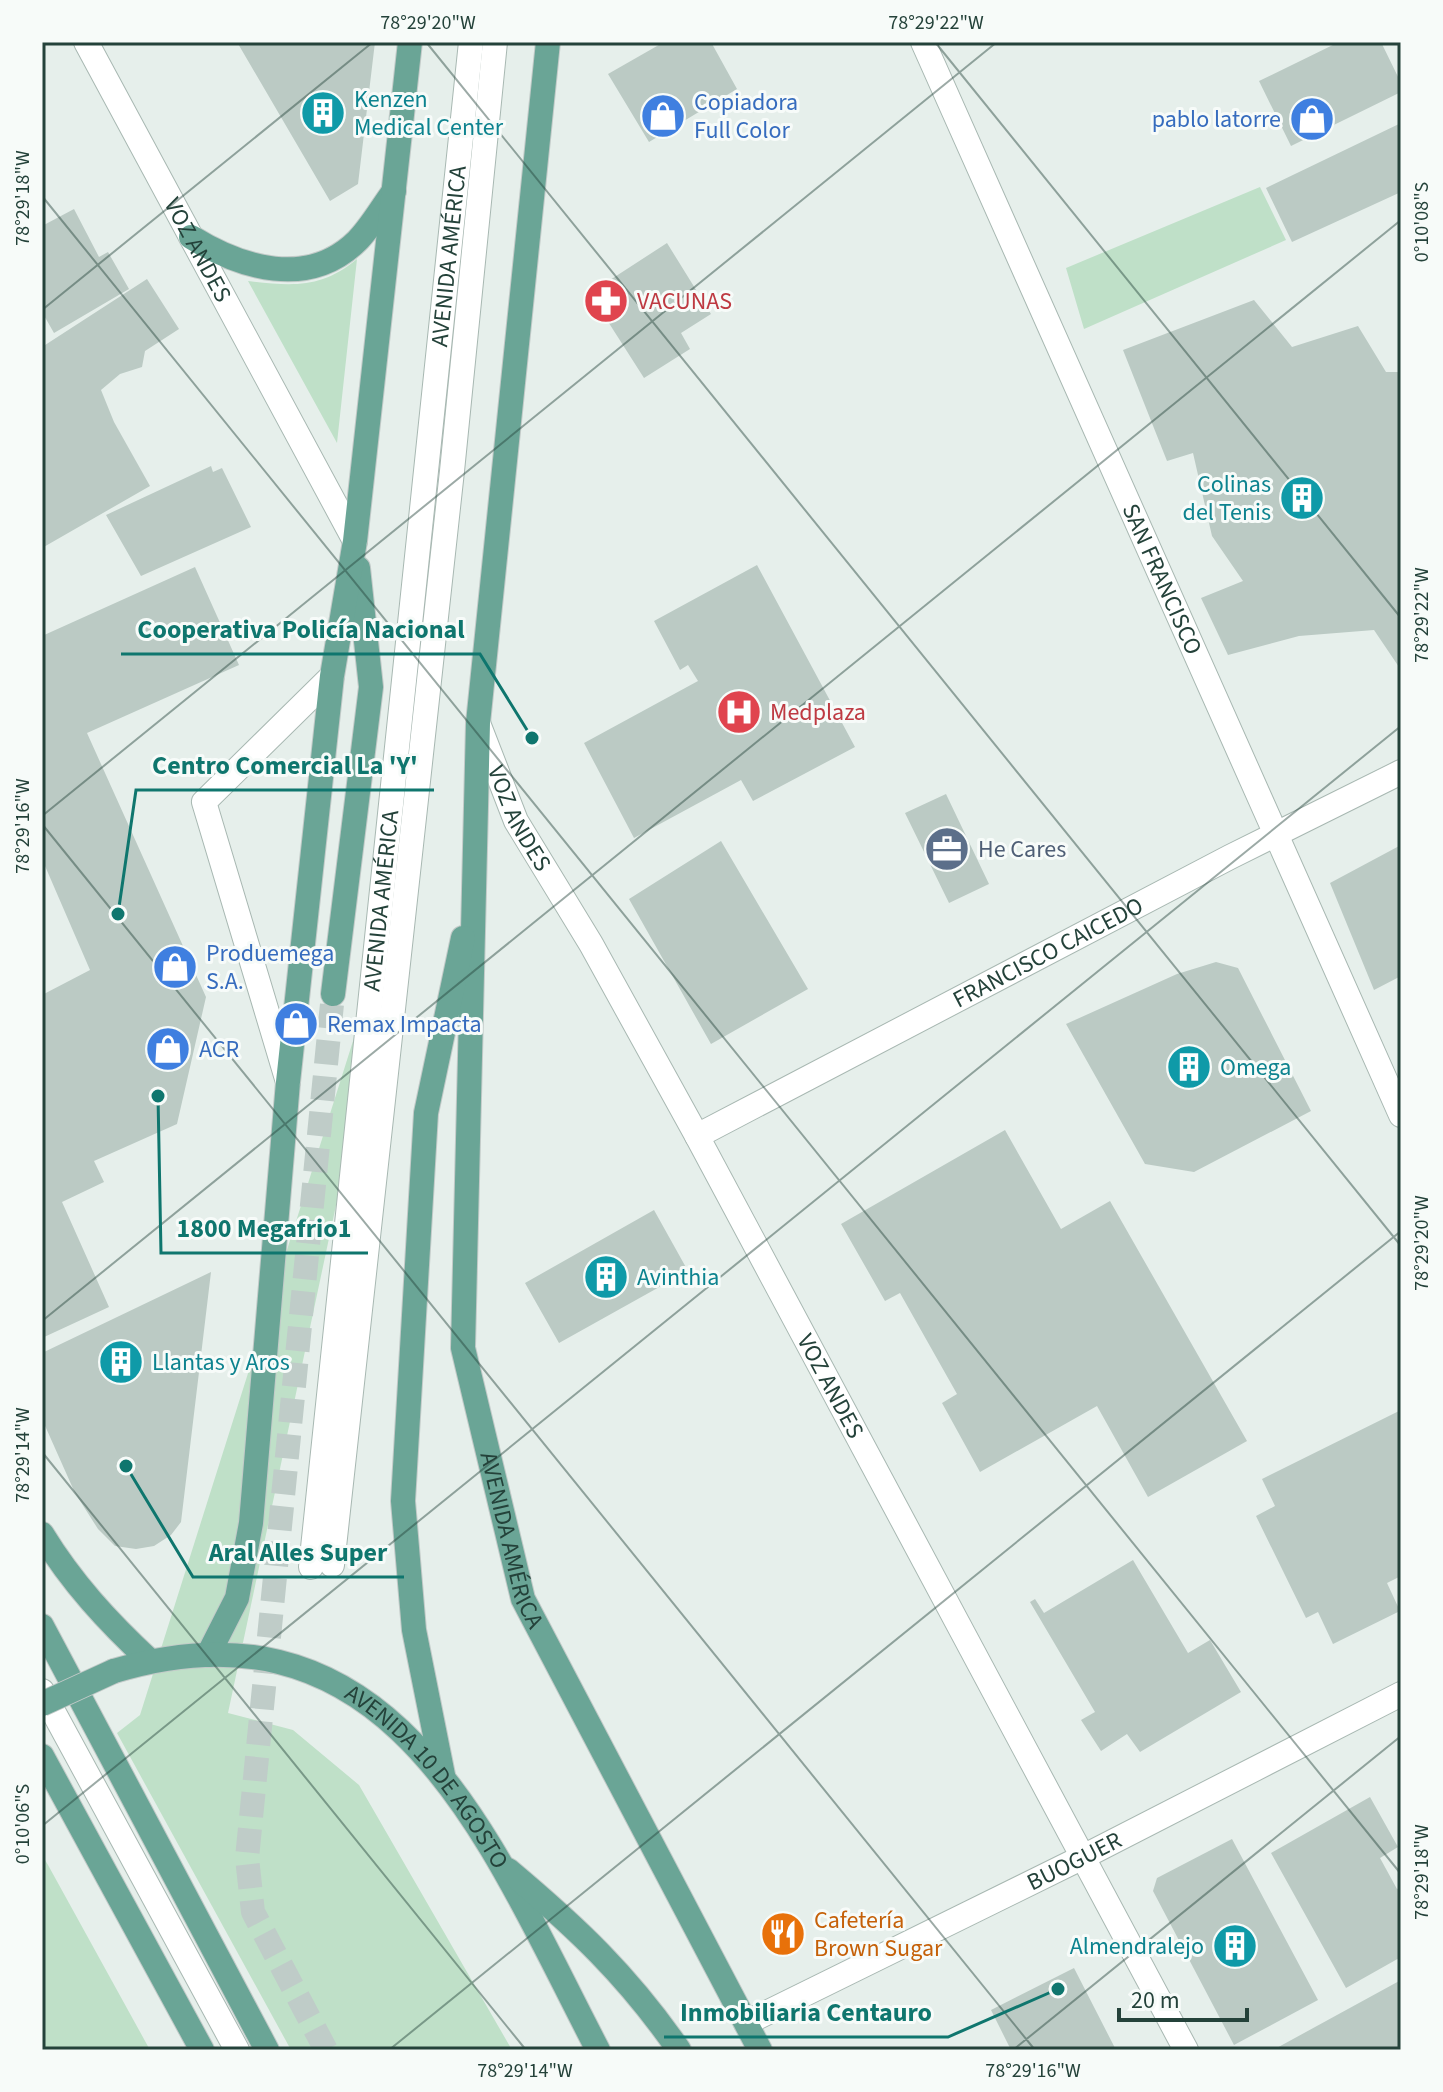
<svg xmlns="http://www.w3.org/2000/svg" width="1443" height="2092" viewBox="0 0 1443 2092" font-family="'Source Sans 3',sans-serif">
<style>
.green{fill:#bfe0c8}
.building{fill:#bbcac4}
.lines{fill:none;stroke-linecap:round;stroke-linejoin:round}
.primary-tunnel{stroke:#bfccc8;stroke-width:24;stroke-dasharray:24 12;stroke-linecap:butt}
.service-casing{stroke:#a8b8b2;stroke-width:26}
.minor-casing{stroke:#a8b8b2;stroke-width:26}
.primary-casing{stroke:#c2cac8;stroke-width:26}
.service{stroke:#fff;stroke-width:24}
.minor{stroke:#fff;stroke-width:24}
.primary{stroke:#6aa596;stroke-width:24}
.primary-bridge-casing{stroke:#c2cac8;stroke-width:26;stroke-linecap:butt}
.primary-bridge{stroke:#6aa596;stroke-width:24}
.ticks{fill:none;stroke:#24423a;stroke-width:2;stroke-opacity:0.45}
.labels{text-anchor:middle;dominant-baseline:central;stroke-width:6;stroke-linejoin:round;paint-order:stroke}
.culture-label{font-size:24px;fill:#0d838f;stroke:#f7fbf9;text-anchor:start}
.shop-label{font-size:24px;fill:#366cbe;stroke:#f7fbf9;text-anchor:start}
.street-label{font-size:24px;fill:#24423a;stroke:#f7fbf9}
.health-label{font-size:24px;fill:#be3a42;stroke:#f7fbf9;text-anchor:start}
.service-label{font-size:24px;fill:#4e5e75;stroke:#f7fbf9;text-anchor:start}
.food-label{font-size:24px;fill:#c56008;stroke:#f7fbf9;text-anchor:start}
.leader{fill:none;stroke:#0f766e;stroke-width:3}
.callout-dot{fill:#0f766e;stroke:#f7fbf9;stroke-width:3}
.callout-label{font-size:26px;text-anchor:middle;font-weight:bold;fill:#0f766e;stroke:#f7fbf9;stroke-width:6;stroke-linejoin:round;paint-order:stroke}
.neatline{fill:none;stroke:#24423a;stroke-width:3}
.ticks-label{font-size:20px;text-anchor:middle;fill:#24423a}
</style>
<rect width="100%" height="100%" fill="#e6efeb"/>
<!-- green -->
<path class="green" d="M 1260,187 L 1286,240 L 1084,329 L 1066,268 Z
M 357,259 L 337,443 L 248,281 C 292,286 321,289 357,259 Z
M 408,867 L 228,1713 L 293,1730 L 359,1785 L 512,2050 L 291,2050 L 117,1733 L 140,1715 Z
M 42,1855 L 48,1865 L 150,2050 L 42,2050 Z"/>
<!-- building -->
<path class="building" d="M 237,42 L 375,42 L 358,184 L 330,201 Z
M 664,42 L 711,42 L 737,89 L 649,142 L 608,74 Z
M 1339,42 L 1381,42 L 1401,83 L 1401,92 L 1291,146 L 1259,81 Z
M 1401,123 L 1401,192 L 1292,242 L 1266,188 Z
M 74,209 L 99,257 L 108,252 L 129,289 L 54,333 L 42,312 L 42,226 Z
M 667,243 L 711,314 L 681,333 L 690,349 L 644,378 L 598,306 L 618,293 L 610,280 Z
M 147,279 L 179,329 L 145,351 L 142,367 L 120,374 L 101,390 L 114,422 L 150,486 L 42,548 L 42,347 Z
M 1254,300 L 1292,347 L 1358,326 L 1386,372 L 1401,372 L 1401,670 L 1374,630 L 1299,636 L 1228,655 L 1201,598 L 1243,581 L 1212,536 L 1193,453 L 1167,461 L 1123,350 Z
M 211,466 L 213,472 L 222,468 L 251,527 L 141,576 L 106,515 Z
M 757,565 L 855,747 L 753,801 L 741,780 L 634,838 L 584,743 L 698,681 L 688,665 L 680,670 L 654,621 Z
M 195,567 L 239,665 L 87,733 L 206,997 L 177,1124 L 94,1161 L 104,1182 L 62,1202 L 109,1307 L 42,1338 L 42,995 L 90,970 L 42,859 L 42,636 Z
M 946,794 L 989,884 L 949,903 L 905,813 Z
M 721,841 L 808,989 L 711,1044 L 629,899 Z
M 1401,845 L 1401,976 L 1374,990 L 1330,883 Z
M 1216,962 L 1238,968 L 1311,1111 L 1194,1172 L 1145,1164 L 1066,1024 L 1177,974 Z
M 1005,1130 L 1061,1229 L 1110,1201 L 1247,1441 L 1148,1497 L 1097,1406 L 980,1472 L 942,1403 L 957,1394 L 900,1293 L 885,1301 L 841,1224 Z
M 654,1210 L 688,1271 L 559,1343 L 525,1283 Z
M 211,1272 L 181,1522 L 171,1535 L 154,1546 L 136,1549 L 115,1546 L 98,1529 L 75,1493 L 42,1419 L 42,1353 Z
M 1401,1410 L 1401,1576 L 1387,1583 L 1400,1611 L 1333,1644 L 1318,1612 L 1306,1618 L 1256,1516 L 1275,1506 L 1262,1479 Z
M 1133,1560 L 1188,1653 L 1210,1640 L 1241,1692 L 1140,1752 L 1127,1734 L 1101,1751 L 1081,1720 L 1095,1712 L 1030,1602 L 1035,1599 L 1044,1613 Z
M 1370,1797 L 1398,1847 L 1380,1858 L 1397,1889 L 1401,1887 L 1401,1957 L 1346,1988 L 1271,1853 Z
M 1232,1839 L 1318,2000 L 1234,2045 L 1153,1891 L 1157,1878 Z
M 1074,1968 L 1116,2050 L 1011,2050 L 991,2010 Z
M 1401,1980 L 1401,2050 L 1273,2050 Z"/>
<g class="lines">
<!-- primary-tunnel -->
<path class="primary-tunnel" d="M 326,2050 L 253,1912 L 247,1858 L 333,994"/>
<!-- service casing -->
<g class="service-casing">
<g id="service">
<path d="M 288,1082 L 204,802 L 332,676"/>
<path d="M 332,1565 L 452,471 L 495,42"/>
<path id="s1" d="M 311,1567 L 471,42"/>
<path d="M 42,1691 L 237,2050"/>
</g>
</g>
<!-- minor casing -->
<g class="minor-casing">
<g id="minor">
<path id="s2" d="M 86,42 L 355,541"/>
<path id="s3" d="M 923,42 L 1401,1115"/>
<path id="s4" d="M 478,723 L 516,821 L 591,944 L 697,1136 L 1186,2050"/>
<path id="s5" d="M 697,1136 L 1230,857 L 1401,772"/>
<path id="s6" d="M 746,2023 L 1081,1858 L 1401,1694"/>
</g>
</g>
<!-- primary casing -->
<g class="primary-casing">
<g id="primary">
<path id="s7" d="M 548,42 L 478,723 L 463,1348 L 523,1599 L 760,2050"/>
<path d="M 191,237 C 241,268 308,289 357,241 C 371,227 382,207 394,191"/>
<path d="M 333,994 L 371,687 L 358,568"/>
<path d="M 42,1534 C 72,1583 108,1622 150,1661"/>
<path d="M 42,1626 L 267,2050"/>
<path d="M 208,1655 L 237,1598 L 251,1523 L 288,1082 L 332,676 L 355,541 L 410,42"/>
<path id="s8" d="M 114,1671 C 397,1586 493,1850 598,2050"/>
<path d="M 42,1756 L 202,2050"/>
<path d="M 443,1775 L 414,1630 L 403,1501 L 426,1113 L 463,938"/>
<path d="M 508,1870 C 577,1928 627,1975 679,2050"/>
</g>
</g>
<!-- service -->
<use href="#service" class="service"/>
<!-- minor -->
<use href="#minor" class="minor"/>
<!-- primary -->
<use href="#primary" class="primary"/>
<!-- primary-bridge casing -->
<g class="primary-bridge-casing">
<path id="primary-bridge" d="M 42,1704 L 114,1671"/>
</g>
<!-- primary-bridge -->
<use href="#primary-bridge" class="primary-bridge"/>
</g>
<!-- ticks -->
<path class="ticks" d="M 426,42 L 1401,1246M 935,42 L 1401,618M 42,196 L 1401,1874M 42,310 L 373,42M 42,816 L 997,42M 42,824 L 1035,2050M 42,1321 L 1401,220M 42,1452 L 526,2050M 42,1826 L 1401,726M 389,2050 L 1401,1231M 1013,2050 L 1401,1736"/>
<!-- icons -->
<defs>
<g id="building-disc" transform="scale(2.3)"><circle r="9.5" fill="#0f9aa8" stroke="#f7fbf9"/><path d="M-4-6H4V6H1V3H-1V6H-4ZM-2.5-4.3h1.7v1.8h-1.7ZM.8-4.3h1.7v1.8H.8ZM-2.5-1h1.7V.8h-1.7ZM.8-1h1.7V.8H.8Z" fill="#fff"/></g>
<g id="shop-disc" transform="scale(2.3)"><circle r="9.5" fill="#3f7fe0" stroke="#f7fbf9"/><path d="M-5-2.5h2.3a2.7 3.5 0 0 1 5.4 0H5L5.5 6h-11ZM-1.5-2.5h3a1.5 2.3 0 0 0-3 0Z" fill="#fff"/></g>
<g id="pharmacy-disc" transform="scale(2.3)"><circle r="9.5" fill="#e0444e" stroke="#f7fbf9"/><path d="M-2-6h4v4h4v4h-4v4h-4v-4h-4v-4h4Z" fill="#fff"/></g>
<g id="hospital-disc" transform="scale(2.3)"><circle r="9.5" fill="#e0444e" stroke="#f7fbf9"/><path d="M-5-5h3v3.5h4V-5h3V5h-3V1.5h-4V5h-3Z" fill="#fff"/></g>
<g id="office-disc" transform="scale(2.3)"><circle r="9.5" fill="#5c6f8a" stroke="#f7fbf9"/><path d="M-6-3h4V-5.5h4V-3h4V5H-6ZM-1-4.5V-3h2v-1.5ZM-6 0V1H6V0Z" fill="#fff"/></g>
<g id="restaurant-disc" transform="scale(2.3)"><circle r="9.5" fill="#e8710a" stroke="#f7fbf9"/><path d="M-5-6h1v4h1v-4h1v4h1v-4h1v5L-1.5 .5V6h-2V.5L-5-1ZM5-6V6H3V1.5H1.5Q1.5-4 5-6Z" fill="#fff"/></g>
</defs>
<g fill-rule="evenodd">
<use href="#building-disc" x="323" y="113"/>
<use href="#shop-disc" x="663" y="116"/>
<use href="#shop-disc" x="1312" y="119"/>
<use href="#pharmacy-disc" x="606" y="301"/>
<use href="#building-disc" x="1302" y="498"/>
<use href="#hospital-disc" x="739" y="712"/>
<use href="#office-disc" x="947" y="849"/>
<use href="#shop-disc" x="175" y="967"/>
<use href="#shop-disc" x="296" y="1024"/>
<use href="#shop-disc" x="168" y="1049"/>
<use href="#building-disc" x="1189" y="1067"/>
<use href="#building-disc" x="606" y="1277"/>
<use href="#building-disc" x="121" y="1362"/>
<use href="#restaurant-disc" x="783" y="1934"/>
<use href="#building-disc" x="1235" y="1946"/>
</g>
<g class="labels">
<!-- culture labels -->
<g class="culture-label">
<text x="354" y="99">Kenzen<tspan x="354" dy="28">Medical Center</tspan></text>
<text x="1271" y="484" text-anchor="end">Colinas<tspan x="1271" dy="28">del Tenis</tspan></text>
<text x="1220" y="1067">Omega</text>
<text x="637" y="1277">Avinthia</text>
<text x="152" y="1362">Llantas y Aros</text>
<text x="1204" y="1946" text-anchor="end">Almendralejo</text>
</g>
<!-- shop labels -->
<g class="shop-label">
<text x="694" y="102">Copiadora<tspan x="694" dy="28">Full Color</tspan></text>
<text x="1281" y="119" text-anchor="end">pablo latorre</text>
<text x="206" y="953">Produemega<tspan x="206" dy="28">S.A.</tspan></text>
<text x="327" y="1024">Remax Impacta</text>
<text x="199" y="1049">ACR</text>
</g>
<!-- street labels -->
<g class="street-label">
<text stroke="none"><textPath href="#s2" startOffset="236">VOZ ANDES</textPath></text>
<text stroke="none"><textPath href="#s1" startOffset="1318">AVENIDA AMÉRICA</textPath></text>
<text stroke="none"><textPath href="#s3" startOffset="588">SAN FRANCISCO</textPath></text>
<text stroke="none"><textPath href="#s4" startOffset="104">VOZ ANDES</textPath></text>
<text stroke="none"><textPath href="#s1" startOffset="670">AVENIDA AMÉRICA</textPath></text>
<text stroke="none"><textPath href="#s5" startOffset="396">FRANCISCO CAICEDO</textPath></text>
<text stroke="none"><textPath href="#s4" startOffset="752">VOZ ANDES</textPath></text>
<text stroke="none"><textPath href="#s7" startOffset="1508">AVENIDA AMÉRICA</textPath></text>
<text stroke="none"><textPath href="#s8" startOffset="360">AVENIDA 10 DE AGOSTO</textPath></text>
<text stroke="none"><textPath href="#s6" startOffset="366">BUOGUER</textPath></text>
</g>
<!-- health labels -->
<g class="health-label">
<text x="637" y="301">VACUNAS</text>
<text x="770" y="712">Medplaza</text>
</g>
<!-- service labels -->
<g class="service-label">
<text x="978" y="849">He Cares</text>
</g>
<!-- food labels -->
<g class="food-label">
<text x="814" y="1920">Cafetería<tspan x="814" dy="28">Brown Sugar</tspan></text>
</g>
</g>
<!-- callouts -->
<path class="leader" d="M532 738L480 654H121M118 914L136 790H434M158 1096L161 1253H368M126 1466L193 1577H404M1058 1989L948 2037H664"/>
<g class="callout-dot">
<circle cx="532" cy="738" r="8"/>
<circle cx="118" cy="914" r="8"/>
<circle cx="158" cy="1096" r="8"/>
<circle cx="126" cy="1466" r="8"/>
<circle cx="1058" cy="1989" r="8"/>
</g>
<g class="callout-label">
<text x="301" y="638">Cooperativa Policía Nacional</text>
<text x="285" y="774">Centro Comercial La 'Y'</text>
<text x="264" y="1237">1800 Megafrio1</text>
<text x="298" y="1561">Aral Alles Super</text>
<text x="806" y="2021">Inmobiliaria Centauro</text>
</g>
<!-- border -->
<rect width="1443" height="2092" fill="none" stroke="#f7fbf9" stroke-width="88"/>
<!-- scale -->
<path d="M1119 2008v12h128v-12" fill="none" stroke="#24423a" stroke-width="4"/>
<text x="1131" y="2008" font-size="24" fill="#24423a" stroke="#f7fbf9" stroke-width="6" paint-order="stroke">20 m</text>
<rect x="44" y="44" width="1355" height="2004" class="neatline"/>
<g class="ticks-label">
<text x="428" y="29">78°29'20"W</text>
<text x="936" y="29">78°29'22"W</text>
<text transform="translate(22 198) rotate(-90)" y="7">78°29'18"W</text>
<text transform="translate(1421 222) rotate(-90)" y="7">0°10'08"S</text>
<text transform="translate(1421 615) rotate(-90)" y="7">78°29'22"W</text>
<text transform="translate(22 826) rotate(-90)" y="7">78°29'16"W</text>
<text transform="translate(1421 1243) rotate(-90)" y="7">78°29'20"W</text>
<text transform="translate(22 1455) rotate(-90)" y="7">78°29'14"W</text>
<text transform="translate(22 1824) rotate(-90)" y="7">0°10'06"S</text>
<text transform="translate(1421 1872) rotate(-90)" y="7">78°29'18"W</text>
<text x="525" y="2077">78°29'14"W</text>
<text x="1033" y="2077">78°29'16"W</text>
</g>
</svg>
